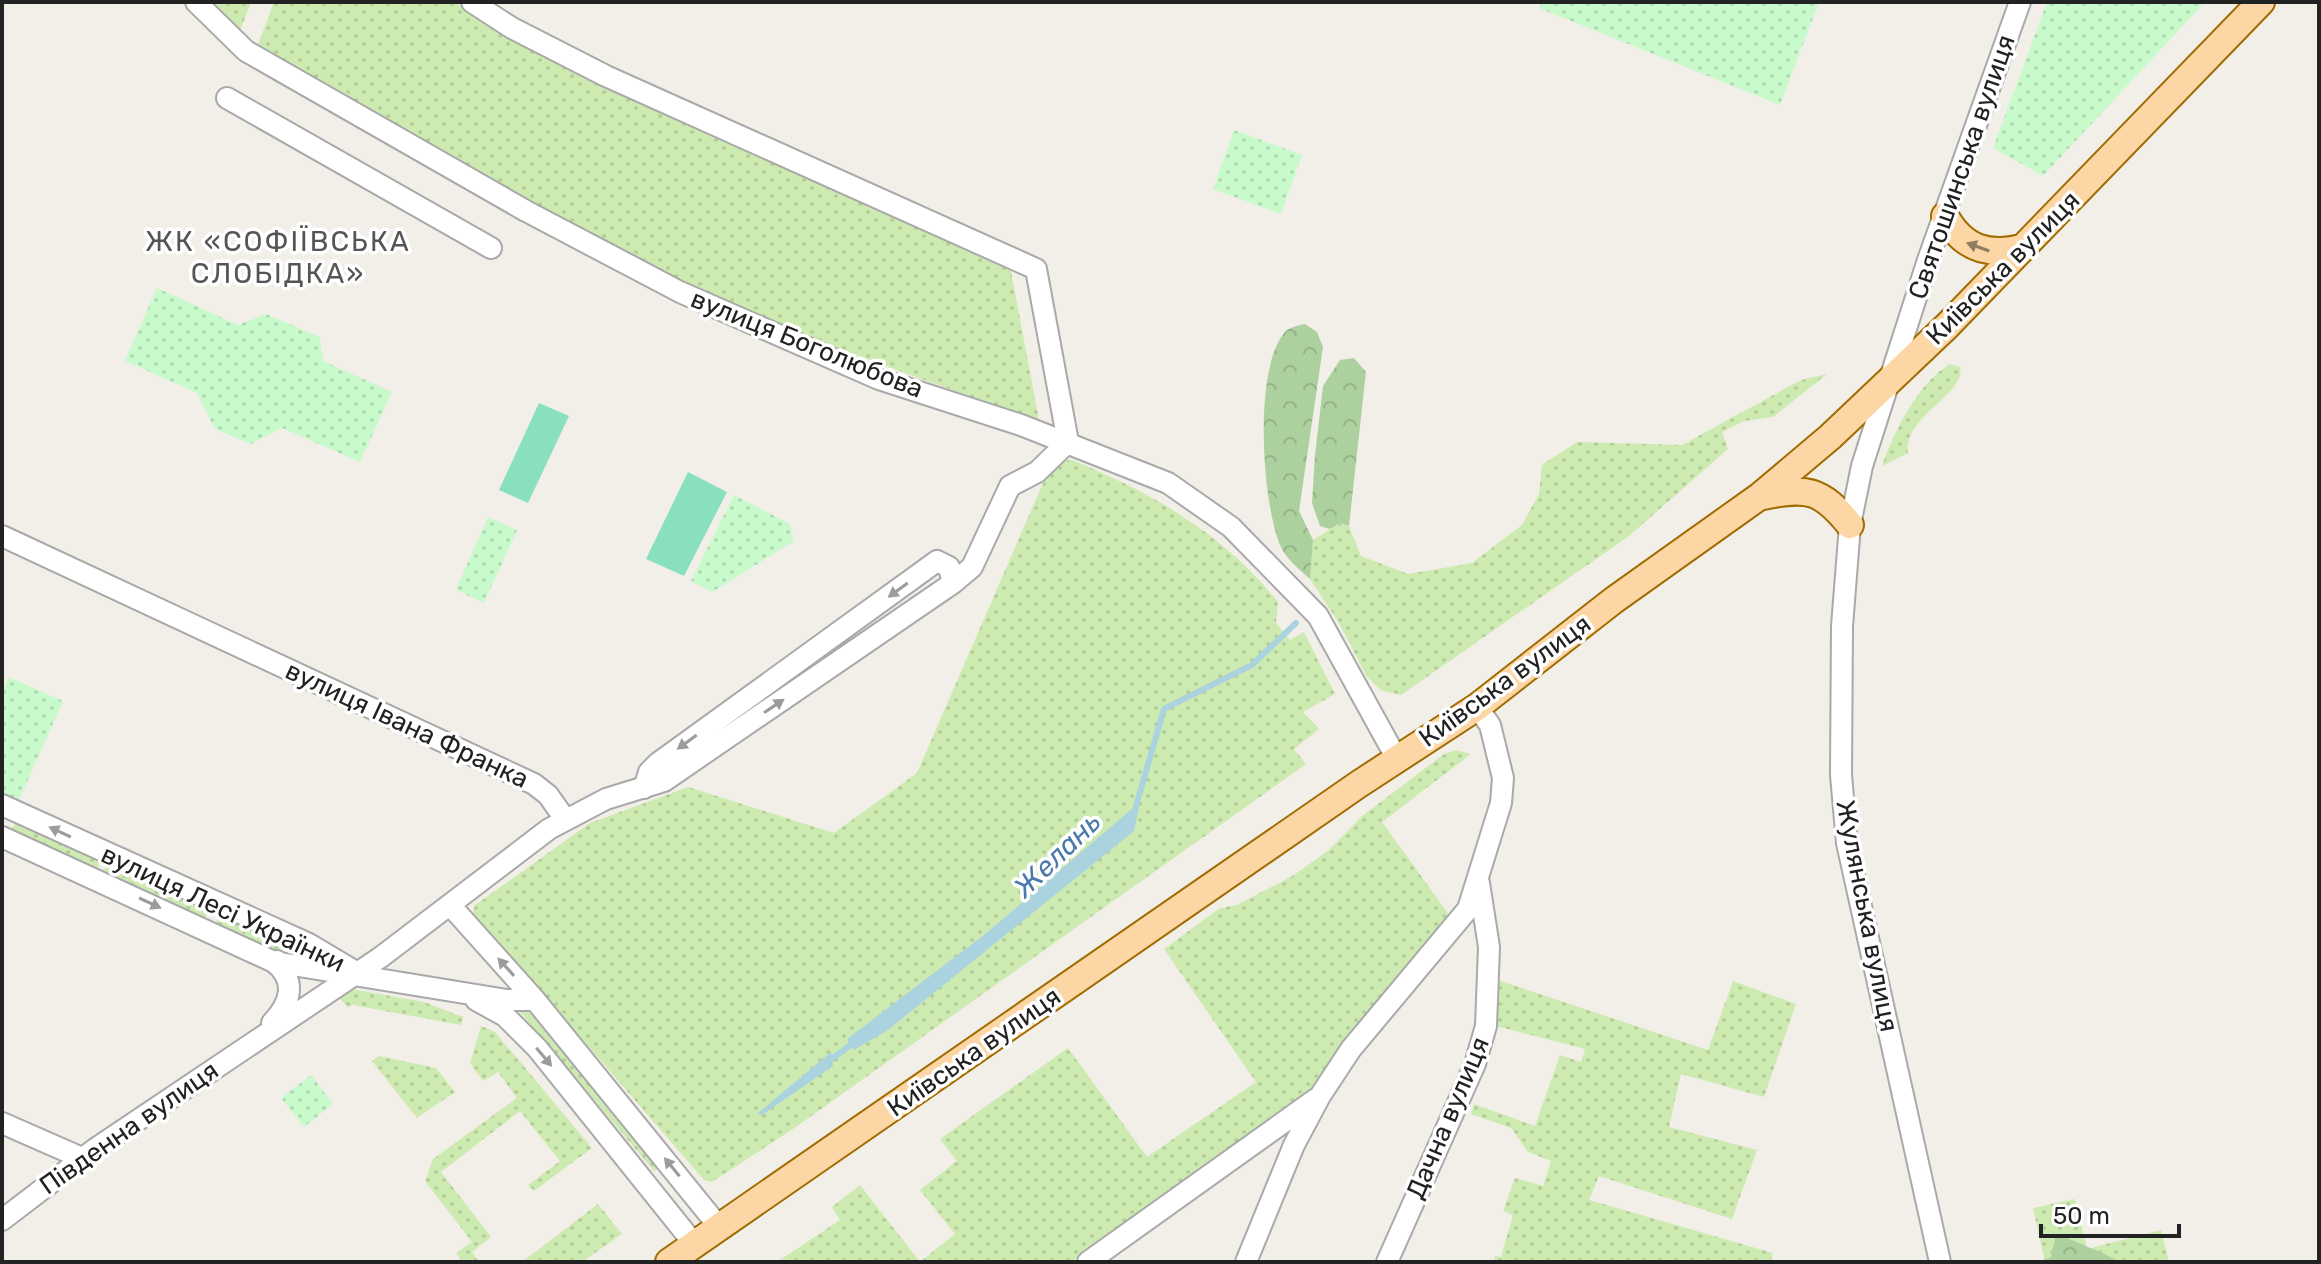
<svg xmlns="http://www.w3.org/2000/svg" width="2321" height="1264" viewBox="0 0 2321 1264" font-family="Rubik,sans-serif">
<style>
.grass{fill:url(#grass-dots)}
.forest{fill:url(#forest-crowns)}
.park{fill:url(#park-dots)}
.pitch{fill:#88e0be}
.water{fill:#aad3df}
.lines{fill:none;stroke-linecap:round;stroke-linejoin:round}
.stream{stroke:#aad3df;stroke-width:6}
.minor-casing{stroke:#a9a9a9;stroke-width:24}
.major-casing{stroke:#a06b00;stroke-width:30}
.minor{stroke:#fff;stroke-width:20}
.major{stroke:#fcd6a4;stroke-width:26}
.oneway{fill:#8f7c63}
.oneway2{fill:#9c9c9c}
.labels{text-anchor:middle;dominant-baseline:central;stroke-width:7;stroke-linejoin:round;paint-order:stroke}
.street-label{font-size:26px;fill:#222;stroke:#fff}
.neighbourhood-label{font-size:28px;letter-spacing:2px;fill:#555;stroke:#fff}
.water-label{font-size:28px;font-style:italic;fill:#4a7aab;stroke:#fff}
</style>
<defs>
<pattern id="grass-dots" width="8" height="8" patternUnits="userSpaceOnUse" patternTransform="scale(2)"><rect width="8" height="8" fill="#cdebb0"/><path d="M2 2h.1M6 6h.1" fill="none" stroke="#b0c997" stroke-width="1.8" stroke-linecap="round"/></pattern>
<pattern id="forest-crowns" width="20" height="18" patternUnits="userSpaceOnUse" patternTransform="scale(2)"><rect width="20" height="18" fill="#add19e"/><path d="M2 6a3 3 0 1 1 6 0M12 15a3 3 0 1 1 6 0" fill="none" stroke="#95b388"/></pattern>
<pattern id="park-dots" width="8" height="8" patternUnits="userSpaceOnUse" patternTransform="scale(2)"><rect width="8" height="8" fill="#c8facc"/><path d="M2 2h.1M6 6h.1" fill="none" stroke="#acd6af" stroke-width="1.8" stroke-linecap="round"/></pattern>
</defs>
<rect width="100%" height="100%" fill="#f2efe9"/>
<!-- grass -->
<path class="grass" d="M 214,2 L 251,2 L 240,31 Z
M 274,2 L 454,2 L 505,33 L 1010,266 L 1039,420 C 919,378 797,338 683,281 C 538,209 398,126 258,45 Z
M 1951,364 L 1960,367 C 1967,394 1902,417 1908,453 L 1882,466 C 1892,435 1921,378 1951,364 Z
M 1827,374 L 1773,417 L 1744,421 L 1722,432 L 1728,449 L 1629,536 L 1401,695 L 1382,691 L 1367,677 L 1339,623 L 1310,579 L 1313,540 L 1340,523 L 1349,526 L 1361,556 L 1408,574 L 1472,563 L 1522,525 L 1539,494 L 1542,465 L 1577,442 L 1682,445 L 1801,380 Z
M 1072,460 C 1151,492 1224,534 1278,602 L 1276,623 L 1290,640 L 1304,632 L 1335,694 L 1303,712 L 1319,729 L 1294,749 L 1306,764 L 793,1129 L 712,1182 L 704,1180 L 473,913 L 474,906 L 590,823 L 688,787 L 834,833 L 917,773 L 1047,474 L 1059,461 Z
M 1456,750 L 1471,754 L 1382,822 L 1450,916 L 1345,1042 L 1310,1090 L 1071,1262 L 777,1262 L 840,1220 L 832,1207 L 860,1185 L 920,1262 L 955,1234 L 920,1190 L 957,1161 L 940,1139 L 1068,1048 L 1147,1157 L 1256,1082 L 1164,949 L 1220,908 L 1237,905 L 1294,875 L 1329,850 L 1361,817 L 1444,754 Z
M 16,821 L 101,860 L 96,872 L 11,832 Z
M 107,863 L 210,909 L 204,922 L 102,875 Z
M 220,913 L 279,940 L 285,948 L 274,954 L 214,926 Z
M 1498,980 L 1708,1050 L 1733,981 L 1796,1004 L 1764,1097 L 1681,1074 L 1669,1127 L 1757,1150 L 1732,1219 L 1599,1176 L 1589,1200 L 1773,1253 L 1771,1262 L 1494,1262 L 1495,1256 L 1501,1257 L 1513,1215 L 1503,1211 L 1515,1178 L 1543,1186 L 1551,1161 L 1528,1152 L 1511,1128 L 1471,1114 L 1474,1104 L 1535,1126 L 1560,1055 L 1581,1062 L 1585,1049 L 1496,1026 Z
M 351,989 L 424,1002 L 463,1017 L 461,1025 L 353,1005 L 348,1007 L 339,998 Z
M 527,1006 L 534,1013 L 662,1165 L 654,1171 L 521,1013 L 521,1008 Z
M 481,1026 L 495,1032 L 592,1148 L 534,1191 L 528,1185 L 560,1161 L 520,1111 L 441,1172 L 491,1237 L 472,1252 L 479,1262 L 463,1262 L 456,1253 L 472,1242 L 425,1181 L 433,1159 L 517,1098 L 498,1072 L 483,1081 L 470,1063 Z
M 379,1056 L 436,1068 L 455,1092 L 417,1118 L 372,1061 Z
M 2075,1199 L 2087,1249 L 2161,1230 L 2169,1262 L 2045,1262 L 2033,1208 Z
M 598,1204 L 622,1234 L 582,1262 L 522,1262 Z"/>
<!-- forest -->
<path class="forest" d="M 1305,324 L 1317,332 L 1323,347 L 1299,511 L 1313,540 L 1310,579 C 1300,570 1287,560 1281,547 C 1262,506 1252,363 1287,330 C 1291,327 1300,325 1305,324 Z
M 1354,358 L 1366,372 L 1349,526 L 1340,523 L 1330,529 L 1320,526 L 1312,503 L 1315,455 L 1323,386 L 1340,360 Z
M 2056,1234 C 2064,1236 2117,1259 2120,1262 L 2040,1262 L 2051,1257 Z"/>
<!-- park -->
<path class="park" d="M 1542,2 L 1819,2 L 1780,105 L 1539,8 Z
M 2047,2 L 2205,2 L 2043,176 L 1993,148 Z
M 1234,130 L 1302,155 L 1281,214 L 1213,189 Z
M 157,288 L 238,325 L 266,314 L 320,337 L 323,361 L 392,392 L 360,462 L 282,428 L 251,444 L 215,429 L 197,393 L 125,361 Z
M 734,495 L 790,524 L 794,541 L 712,592 L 691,581 Z
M 488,517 L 517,530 L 484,603 L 456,590 Z
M 9,677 L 63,701 L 18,802 L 2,795 L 2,693 Z
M 311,1075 L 333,1104 L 304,1127 L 281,1098 Z"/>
<!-- pitch -->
<path class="pitch" d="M 539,403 L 569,416 L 528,503 L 499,490 Z
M 688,472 L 727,492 L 684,576 L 646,559 Z"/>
<!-- water -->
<path class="water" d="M 1140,802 L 1134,831 L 888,1030 L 854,1050 L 847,1039 L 984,935 Z
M 831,1052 L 833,1066 L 762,1115 L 757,1114 Z"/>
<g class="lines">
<!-- stream -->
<path class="stream" d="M 1136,806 L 1164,709 L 1252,665 L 1296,623
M 826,1063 L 856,1041"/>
<!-- minor casing -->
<g class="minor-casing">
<path id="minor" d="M 196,2 L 246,51 L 526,211 L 680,292 L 879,379 L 1021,425 L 1168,483 L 1231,527 L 1318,616 L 1397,759
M 472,2 L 512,28 L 606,76 L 1036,269 L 1068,442
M 227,98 L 491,248
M 2,536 L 534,784 L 548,795 L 565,819
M 644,788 L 649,772 L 658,763 L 937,561 L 949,567 L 953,583
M 2,805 L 309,944 L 351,969
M 2,837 L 274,962 L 507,1000 L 535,1000
M 450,905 L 535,1000 L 720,1228
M 476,1000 L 505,1016 L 537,1048 L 695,1245
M 272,1023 C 290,1004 298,981 274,962 L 277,961
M 2,1123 L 84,1159
M 2,1220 L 95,1149 L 381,957 L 549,829 L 606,799 L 664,781 L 953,583 L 972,567 L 1010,486 L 1037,472 L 1068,442
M 1088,1262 L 1316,1099
M 1246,1262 L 1294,1145 L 1320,1096 L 1351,1049 L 1468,909 L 1501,803 L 1503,778 L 1490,725 L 1477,707
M 1387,1262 L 1475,1064 L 1486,1026 L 1489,947 L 1479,883
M 1940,1262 L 1847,843 L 1841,775 L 1842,626 L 1850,525 L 1862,466 L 1928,260 L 2020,2"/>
</g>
<!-- major casing -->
<g class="major-casing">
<path id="major" d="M 1945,216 C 1963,249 1989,257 2025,247
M 1763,496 C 1807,487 1821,489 1850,525
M 669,1262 L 1359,784 L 1477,707 L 1614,600 L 1760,496 L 1830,437 L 1947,326 L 2261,2"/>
</g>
<!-- minor -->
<use href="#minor" class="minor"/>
<!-- major -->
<use href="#major" class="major"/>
</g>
<!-- one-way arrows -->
<defs><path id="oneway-solid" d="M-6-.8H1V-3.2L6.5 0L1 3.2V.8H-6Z" transform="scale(2)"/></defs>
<use class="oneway" href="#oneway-solid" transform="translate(1978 247) rotate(-160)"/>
<g class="oneway2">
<use href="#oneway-solid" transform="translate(898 590) rotate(144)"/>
<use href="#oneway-solid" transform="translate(774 706) rotate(-34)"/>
<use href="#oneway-solid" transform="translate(687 742) rotate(144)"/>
<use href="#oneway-solid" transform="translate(60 832) rotate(-155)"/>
<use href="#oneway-solid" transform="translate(150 903) rotate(25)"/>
<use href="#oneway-solid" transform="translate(506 967) rotate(-132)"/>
<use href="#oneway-solid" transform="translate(544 1057) rotate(50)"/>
<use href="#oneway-solid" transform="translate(672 1167) rotate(-129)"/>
</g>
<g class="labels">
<!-- street labels -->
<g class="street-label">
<text transform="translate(1962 167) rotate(-71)">Святошинська вулиця</text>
<text transform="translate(2003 268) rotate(-45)">Київська вулиця</text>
<text transform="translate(807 344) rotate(22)">вулиця Боголюбова</text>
<text transform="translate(1505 681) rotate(-36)">Київська вулиця</text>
<text transform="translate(407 725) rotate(25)">вулиця Івана Франка</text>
<text transform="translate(223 909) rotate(25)">вулиця Лесі Українки</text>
<text transform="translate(1867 916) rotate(79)">Жулянська вулиця</text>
<text transform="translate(974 1052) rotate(-35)">Київська вулиця</text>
<text transform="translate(1448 1118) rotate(-67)">Дачна вулиця</text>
<text transform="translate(129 1128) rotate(-35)">Південна вулиця</text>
</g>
<!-- neighbourhood labels -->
<g class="neighbourhood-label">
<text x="278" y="241">ЖК «СОФІЇВСЬКА<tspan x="278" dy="32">СЛОБІДКА»</tspan></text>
</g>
<!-- water labels -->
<g class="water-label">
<text transform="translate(1057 855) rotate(-44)">Желань</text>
</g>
</g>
<!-- border -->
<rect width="2321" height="1264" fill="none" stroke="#222222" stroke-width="8"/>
<!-- scale -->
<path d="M2041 1224v12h138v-12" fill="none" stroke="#222222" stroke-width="4"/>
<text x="2053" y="1224" font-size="24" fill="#222222" stroke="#ffffff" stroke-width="6" paint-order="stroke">50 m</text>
</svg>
